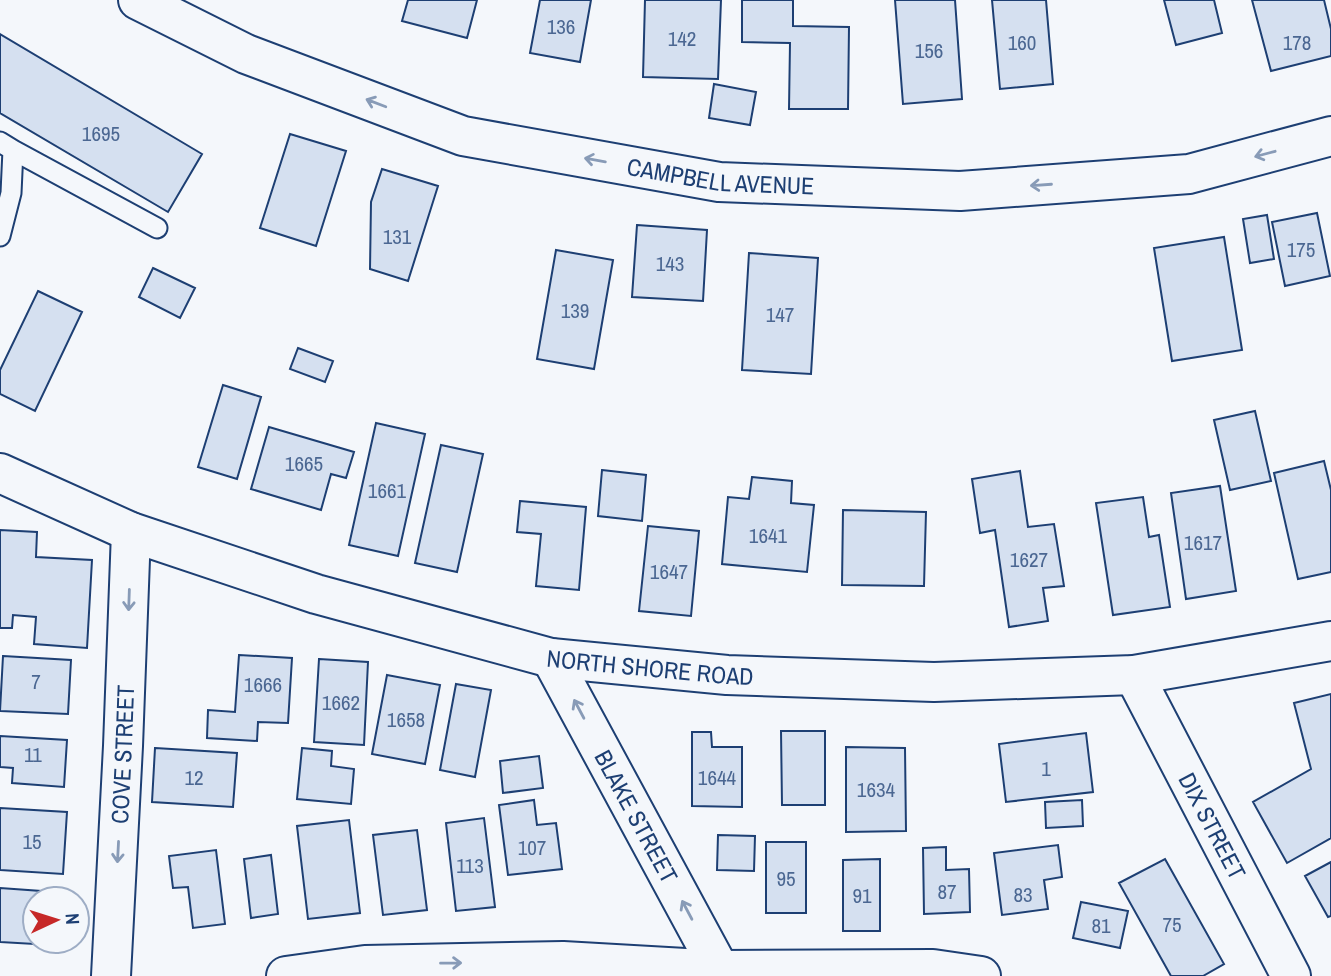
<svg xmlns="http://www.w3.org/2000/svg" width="1331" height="976" viewBox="0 0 1331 976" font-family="'Archivo Narrow',sans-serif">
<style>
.building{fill:#d5e0f0;stroke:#1d3f73;stroke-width:2}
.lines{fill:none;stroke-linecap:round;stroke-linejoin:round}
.service-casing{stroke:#1d3f73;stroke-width:23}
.minor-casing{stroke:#1d3f73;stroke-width:42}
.secondary-casing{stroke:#1d3f73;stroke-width:42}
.service{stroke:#f4f7fb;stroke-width:19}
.minor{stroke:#f4f7fb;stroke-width:38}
.secondary{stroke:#f4f7fb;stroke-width:38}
.oneway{stroke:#889bb7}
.labels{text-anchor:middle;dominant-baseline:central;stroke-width:5;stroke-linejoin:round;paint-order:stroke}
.number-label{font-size:21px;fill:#4b6792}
.street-label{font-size:24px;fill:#1d3f73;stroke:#f4f7fb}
</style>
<rect width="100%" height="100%" fill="#f4f7fb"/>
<!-- building -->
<path class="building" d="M 408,0 L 477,0 L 467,38 L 402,21 Z
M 540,0 L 591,0 L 580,62 L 530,53 Z
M 645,0 L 721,0 L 718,79 L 643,77 Z
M 742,0 L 793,0 L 793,26 L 849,27 L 848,109 L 789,109 L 790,43 L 742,42 Z
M 895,0 L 955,0 L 962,99 L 903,104 Z
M 992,0 L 1046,0 L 1053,84 L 1000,89 Z
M 1164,0 L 1214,0 L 1222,33 L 1176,45 Z
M 1252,0 L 1324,0 L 1331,29 L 1331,56 L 1271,71 Z
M 0,34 L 202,154 L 168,212 L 0,113 Z
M 714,84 L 756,92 L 750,125 L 709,118 Z
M 290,134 L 346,151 L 316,246 L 260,228 Z
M 382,169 L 438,186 L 408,281 L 370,269 L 371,202 Z
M 1317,213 L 1330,276 L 1285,286 L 1272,222 Z
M 1267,215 L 1274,259 L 1250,263 L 1243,219 Z
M 637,225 L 707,230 L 703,301 L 632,297 Z
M 1224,237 L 1242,350 L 1172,361 L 1154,248 Z
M 556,250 L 613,260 L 594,369 L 537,359 Z
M 749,253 L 818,258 L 811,374 L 742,370 Z
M 153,268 L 195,288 L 180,318 L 139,297 Z
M 38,291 L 82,312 L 35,411 L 0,394 L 0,370 Z
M 298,348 L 333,361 L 325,382 L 290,369 Z
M 223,385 L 261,397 L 237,479 L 198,467 Z
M 1255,411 L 1271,481 L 1230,490 L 1214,420 Z
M 376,423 L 425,434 L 398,556 L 349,545 Z
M 269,427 L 354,452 L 346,478 L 331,474 L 321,510 L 251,489 Z
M 441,445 L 483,454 L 457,572 L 415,563 Z
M 1324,461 L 1331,490 L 1331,572 L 1298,579 L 1274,473 Z
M 602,470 L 646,475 L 642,521 L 598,516 Z
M 1020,471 L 1028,527 L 1054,524 L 1064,586 L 1043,588 L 1048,621 L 1009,627 L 995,530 L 980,533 L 972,479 Z
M 752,477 L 792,481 L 791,503 L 814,505 L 807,572 L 722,564 L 728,497 L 749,499 Z
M 1220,486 L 1236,591 L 1186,599 L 1171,493 Z
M 1143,497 L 1149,537 L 1159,535 L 1170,607 L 1113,615 L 1096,503 Z
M 520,501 L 586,507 L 579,590 L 536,586 L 541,534 L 517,532 Z
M 843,510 L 926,512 L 924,586 L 842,585 Z
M 648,526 L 699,531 L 691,616 L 639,611 Z
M 0,530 L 37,532 L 36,557 L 92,560 L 87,648 L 34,644 L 36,617 L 13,615 L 12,628 L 0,628 Z
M 239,655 L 292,658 L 288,723 L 258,722 L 257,741 L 207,738 L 208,710 L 235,712 Z
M 3,656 L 71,660 L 68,714 L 0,711 Z
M 319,659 L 368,662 L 364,745 L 314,742 Z
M 387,675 L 440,685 L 425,764 L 372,754 Z
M 456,684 L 491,690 L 475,777 L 440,770 Z
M 1331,694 L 1331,838 L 1287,863 L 1253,802 L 1311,769 L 1294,703 Z
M 781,731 L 825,731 L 825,805 L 782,805 Z
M 692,732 L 711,732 L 712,747 L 742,747 L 742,807 L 692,806 Z
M 1086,733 L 1093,792 L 1006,802 L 999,744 Z
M 0,736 L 67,740 L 64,787 L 12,783 L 13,768 L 0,767 Z
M 846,747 L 905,748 L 906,831 L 846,832 Z
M 155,748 L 237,753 L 233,807 L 152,802 Z
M 302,748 L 332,751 L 331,766 L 354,769 L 351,804 L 297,799 Z
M 539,756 L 543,788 L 503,793 L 500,761 Z
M 534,800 L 537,825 L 556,823 L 562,869 L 508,875 L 499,805 Z
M 1082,800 L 1083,826 L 1046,828 L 1045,802 Z
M 0,808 L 67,812 L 63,874 L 0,870 Z
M 484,818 L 495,907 L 456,911 L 446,823 Z
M 349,820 L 360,913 L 308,919 L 297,826 Z
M 417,830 L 427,910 L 383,915 L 373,835 Z
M 718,835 L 755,836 L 754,871 L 717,870 Z
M 766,842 L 806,842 L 806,913 L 766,913 Z
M 1058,845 L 1062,877 L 1044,880 L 1048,909 L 1002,915 L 994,853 Z
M 946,847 L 946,870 L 969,869 L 970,912 L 924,914 L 923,848 Z
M 216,850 L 225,924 L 193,928 L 188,887 L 173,888 L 169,856 Z
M 271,855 L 278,914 L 251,918 L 244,859 Z
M 880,859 L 880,931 L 843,931 L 843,860 Z
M 1165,859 L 1224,964 L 1203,976 L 1171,976 L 1119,883 Z
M 1331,862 L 1331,916 L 1328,917 L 1305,876 Z
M 0,888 L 55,892 L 55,899 L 35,899 L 35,941 L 52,941 L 52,945 L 0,942 Z
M 1081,902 L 1128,911 L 1120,948 L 1073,938 Z"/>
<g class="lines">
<!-- service casing -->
<g class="service-casing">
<path id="service" d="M 0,142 L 13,150 L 11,193 L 0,236
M 13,150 L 157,228"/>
</g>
<!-- minor casing -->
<g class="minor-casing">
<g id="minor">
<path id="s1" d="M 138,0 L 246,54 L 463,136 L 719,182 L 960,191 L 1189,174 L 1331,136"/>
<path id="s2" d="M 551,658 L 723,976"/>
<path id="s3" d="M 1134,675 L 1291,976"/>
<path id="s4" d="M 111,976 L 123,746 L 131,532"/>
<path d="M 286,976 L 365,965 L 563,961 L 720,970 L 933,969 L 981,976"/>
</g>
</g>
<!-- secondary casing -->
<g class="secondary-casing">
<g id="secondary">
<path id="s5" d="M 0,473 L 131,532 L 316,594 L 551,658 L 727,675 L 934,682 L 1134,675 L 1331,641"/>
</g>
</g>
<!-- service -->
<use href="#service" class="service"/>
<!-- minor -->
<use href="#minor" class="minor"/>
<!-- secondary -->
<use href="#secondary" class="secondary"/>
</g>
<!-- one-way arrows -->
<defs><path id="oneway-shaft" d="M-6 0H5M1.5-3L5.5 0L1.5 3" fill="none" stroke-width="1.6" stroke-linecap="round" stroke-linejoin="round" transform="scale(1.75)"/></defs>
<g class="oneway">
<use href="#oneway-shaft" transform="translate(376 103) rotate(-159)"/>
<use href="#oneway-shaft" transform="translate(1265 154) rotate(165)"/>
<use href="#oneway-shaft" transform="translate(595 160) rotate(-170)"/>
<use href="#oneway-shaft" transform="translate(1041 185) rotate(176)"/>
<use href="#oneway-shaft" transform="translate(129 600) rotate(92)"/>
<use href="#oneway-shaft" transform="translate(579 709) rotate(-118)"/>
<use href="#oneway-shaft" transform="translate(118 852) rotate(93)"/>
<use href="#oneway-shaft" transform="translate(687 910) rotate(-118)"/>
<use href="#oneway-shaft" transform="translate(451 963) rotate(-1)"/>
</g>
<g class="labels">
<!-- number labels -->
<g class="number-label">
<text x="561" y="26">136</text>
<text x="682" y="38">142</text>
<text x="1022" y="42">160</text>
<text x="1297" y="42">178</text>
<text x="929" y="50">156</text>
<text x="101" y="133">1695</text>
<text x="397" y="236">131</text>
<text x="1301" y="249">175</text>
<text x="670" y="263">143</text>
<text x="575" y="310">139</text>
<text x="780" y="314">147</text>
<text x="304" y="463">1665</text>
<text x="387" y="490">1661</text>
<text x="768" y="535">1641</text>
<text x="1203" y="542">1617</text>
<text x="1029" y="559">1627</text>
<text x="669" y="571">1647</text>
<text x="36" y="681">7</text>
<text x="263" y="684">1666</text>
<text x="341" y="702">1662</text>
<text x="406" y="719">1658</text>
<text x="33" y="754">11</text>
<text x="1046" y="768">1</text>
<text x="194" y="777">12</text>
<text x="717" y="777">1644</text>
<text x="876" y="789">1634</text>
<text x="32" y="841">15</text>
<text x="532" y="847">107</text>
<text x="470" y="865">113</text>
<text x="786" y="878">95</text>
<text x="947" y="891">87</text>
<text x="1023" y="894">83</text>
<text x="862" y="895">91</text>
<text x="1172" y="924">75</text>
<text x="1101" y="925">81</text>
</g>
<!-- street labels -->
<g class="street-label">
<text stroke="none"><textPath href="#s1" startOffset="614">CAMPBELL AVENUE</textPath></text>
<text stroke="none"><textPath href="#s5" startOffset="682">NORTH SHORE ROAD</textPath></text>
<text stroke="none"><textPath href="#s4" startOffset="222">COVE STREET</textPath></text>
<text stroke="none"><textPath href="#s2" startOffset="180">BLAKE STREET</textPath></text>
<text stroke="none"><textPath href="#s3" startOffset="170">DIX STREET</textPath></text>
</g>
</g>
<!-- north arrow -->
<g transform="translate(56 920) rotate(86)"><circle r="33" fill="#f4f7fb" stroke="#9eadc5" stroke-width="2"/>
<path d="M0-5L12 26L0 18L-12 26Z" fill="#c62828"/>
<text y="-10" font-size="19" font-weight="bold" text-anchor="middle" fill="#1d3f73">N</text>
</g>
</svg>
